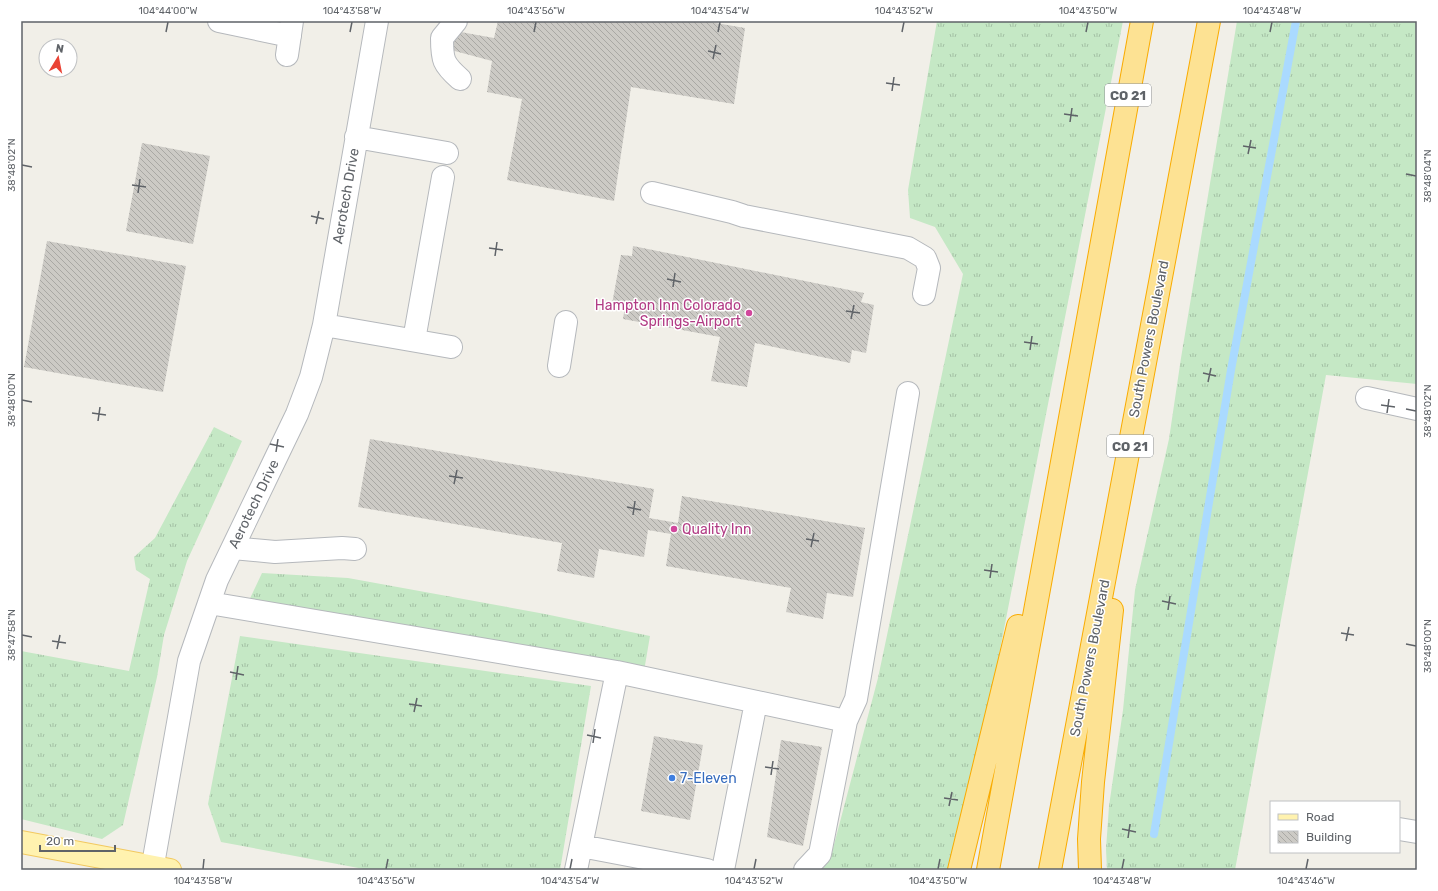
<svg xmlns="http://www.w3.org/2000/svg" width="1438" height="891" viewBox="0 0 1438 891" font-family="Rubik,sans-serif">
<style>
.grass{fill:url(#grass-tufts)}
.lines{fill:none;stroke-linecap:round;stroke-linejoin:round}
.stream{stroke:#aadaff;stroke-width:8}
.building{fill:url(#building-back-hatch)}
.minor-casing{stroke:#b5b8bc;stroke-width:24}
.major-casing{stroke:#f2c960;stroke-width:24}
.highway-casing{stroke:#f9ab00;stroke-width:24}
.minor{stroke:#fff;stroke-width:22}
.major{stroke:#fff2af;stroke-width:22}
.highway{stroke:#fde293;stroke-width:22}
.ticks{fill:none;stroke:#5f6368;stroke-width:1.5}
.hotel-dot{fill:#d1479c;stroke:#fff;stroke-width:1.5}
.shop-dot{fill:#3f7fe0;stroke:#fff;stroke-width:1.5}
.labels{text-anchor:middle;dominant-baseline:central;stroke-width:3;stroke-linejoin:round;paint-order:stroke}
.shield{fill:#fff;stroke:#8f9295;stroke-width:1}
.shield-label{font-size:13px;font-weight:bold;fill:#5f6368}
.street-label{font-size:14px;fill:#5f6368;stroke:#fff}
.hotel-label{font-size:14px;fill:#b23c85;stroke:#fff;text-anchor:end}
.shop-label{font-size:14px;fill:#366cbe;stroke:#fff;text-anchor:start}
.neatline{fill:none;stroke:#5f6368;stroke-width:1.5}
.ticks-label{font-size:10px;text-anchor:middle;fill:#5f6368}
</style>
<defs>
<pattern id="grass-tufts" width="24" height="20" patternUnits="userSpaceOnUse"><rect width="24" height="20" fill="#c5e8c5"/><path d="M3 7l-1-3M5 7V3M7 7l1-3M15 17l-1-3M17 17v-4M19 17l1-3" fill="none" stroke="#a3c0a4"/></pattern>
<pattern id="building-back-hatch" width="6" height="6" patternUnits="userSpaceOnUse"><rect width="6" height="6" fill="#cccac5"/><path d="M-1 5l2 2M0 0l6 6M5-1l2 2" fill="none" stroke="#a9a8a4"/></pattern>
</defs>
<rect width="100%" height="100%" fill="#f1efe8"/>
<!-- grass -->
<path class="grass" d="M 937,21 L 1123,21 L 976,772 L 949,870 L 822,870 L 831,856 L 878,678 L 963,274 L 935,227 L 910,218 L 908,190 Z
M 1237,21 L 1417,21 L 1417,384 L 1326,375 L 1235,870 L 1107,870 L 1106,849 L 1109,806 L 1123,710 L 1135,590 L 1169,439 L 1181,358 Z
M 214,427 L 242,441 L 187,561 L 164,635 L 157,677 L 123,825 L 102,839 L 21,819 L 21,651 L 129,671 L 150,579 L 136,570 L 134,557 L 155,538 Z
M 262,573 L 348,578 L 545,614 L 650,636 L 643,677 L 245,609 Z
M 240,636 L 591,686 L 560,870 L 369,870 L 221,842 L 208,804 Z"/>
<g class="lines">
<!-- stream -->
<path class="stream" d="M 1154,834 L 1231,370 L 1296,21"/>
</g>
<!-- building -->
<path class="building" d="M 498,21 L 557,21 L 567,23 L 568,21 L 704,21 L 745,28 L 734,104 L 631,87 L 614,201 L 507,180 L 522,99 L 487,92 L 492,61 L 451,50 L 455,31 L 494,38 Z
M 142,143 L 210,156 L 193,244 L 126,231 Z
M 47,241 L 186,266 L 163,392 L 24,367 Z
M 633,246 L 864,293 L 861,302 L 874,305 L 866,353 L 852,350 L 850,363 L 755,343 L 747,387 L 711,381 L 720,337 L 623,319 L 625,306 L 612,304 L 621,255 L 632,256 Z
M 370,439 L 654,489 L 649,518 L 678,523 L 682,496 L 865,528 L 853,597 L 827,593 L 823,619 L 786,612 L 791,588 L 666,566 L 671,534 L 648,530 L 644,557 L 599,549 L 594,578 L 557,571 L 562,543 L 358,507 Z
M 654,736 L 703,745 L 690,820 L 641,811 Z
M 781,740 L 822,747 L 803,846 L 767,837 Z"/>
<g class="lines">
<!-- minor casing -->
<g class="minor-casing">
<path id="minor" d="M 219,21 L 290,36
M 456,21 L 442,38 C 442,60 443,64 460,79
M 287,55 L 292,21
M 356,137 L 447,153
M 652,193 L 732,212 L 744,216 L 908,248 L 925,258 L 929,268 L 924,294
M 324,325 L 451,347
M 414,340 L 443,177
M 559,366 L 566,322
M 1367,398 L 1417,409
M 233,548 L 275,552 L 342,548 L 355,549
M 209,603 L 617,672 L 576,870
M 617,672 L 846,721 L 820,854 L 805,870
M 846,721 L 856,699 L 908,393
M 1399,829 L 1417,832
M 581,846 L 707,870
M 152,870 L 189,661 L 217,580 L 297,414 L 311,377 L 324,325 L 377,21
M 723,870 L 756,702"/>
</g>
<!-- major casing -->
<g class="major-casing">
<path id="major" d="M 21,842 L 170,870"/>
</g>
<!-- highway casing -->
<g class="highway-casing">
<path id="highway" d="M 959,870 L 1018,626
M 988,870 L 1142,21
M 1050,870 L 1209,21
M 1090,870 L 1089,839 L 1093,782 L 1112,610"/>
</g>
<!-- minor -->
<use href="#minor" class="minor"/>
<!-- major -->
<use href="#major" class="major"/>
<!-- highway -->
<use href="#highway" class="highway"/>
</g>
<!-- ticks -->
<path class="ticks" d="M 166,32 L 168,22M 350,32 L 352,22M 534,32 L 536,22M 718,32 L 720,22M 902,32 L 904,22M 1086,32 L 1088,22M 1270,32 L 1272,22M 708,51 L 721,54M 713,59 L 716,45M 886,83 L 900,85M 892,91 L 894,77M 1064,114 L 1078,116M 1070,122 L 1072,108M 1243,146 L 1256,148M 1248,154 L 1251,140M 22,165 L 32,167M 1406,174 L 1416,176M 132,185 L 146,187M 138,193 L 140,179M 311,216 L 324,219M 316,224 L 319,211M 489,248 L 503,250M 495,256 L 497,242M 667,279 L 681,282M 673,287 L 675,273M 846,311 L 860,313M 851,319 L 854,305M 1024,342 L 1038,344M 1030,350 L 1032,336M 1203,373 L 1216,376M 1208,382 L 1211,368M 22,400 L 32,402M 1381,405 L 1395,407M 1406,409 L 1416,411M 92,413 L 106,415M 1387,413 L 1389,399M 98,421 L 100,407M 270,444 L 284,447M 276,452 L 278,439M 449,476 L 463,478M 454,484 L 457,470M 627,507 L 641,510M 633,515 L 635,501M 806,539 L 819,541M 811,547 L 814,533M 984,570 L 998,572M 990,578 L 992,564M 1162,601 L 1176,604M 1168,610 L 1170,596M 1341,633 L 1354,635M 22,635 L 32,637M 52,641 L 66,643M 1346,641 L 1349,627M 1406,644 L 1416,646M 57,649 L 60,635M 230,672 L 244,675M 236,680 L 238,666M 409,704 L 422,706M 414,712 L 417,698M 587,735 L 601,738M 593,743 L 595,729M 765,767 L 779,769M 771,775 L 773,761M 944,798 L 958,800M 949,806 L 952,792M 1122,829 L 1136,832M 1128,838 L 1130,824M 203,869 L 204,859M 386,869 L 388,859M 570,869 L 572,859M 754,869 L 756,859M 938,869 L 940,859M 1122,869 L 1124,859M 1306,869 L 1308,859"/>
<!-- markers -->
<g class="hotel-dot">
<circle cx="749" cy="313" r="4"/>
<circle cx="674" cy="529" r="4"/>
</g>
<circle class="shop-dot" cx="672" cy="778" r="4"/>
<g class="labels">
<!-- shield labels -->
<g class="shield">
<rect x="1105" y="84" width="46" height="22" rx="3"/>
<rect x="1107" y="435" width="46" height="22" rx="3"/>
</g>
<g class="shield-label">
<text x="1128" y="95">CO 21</text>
<text x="1130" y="446">CO 21</text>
</g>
<!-- street labels -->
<g class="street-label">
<text transform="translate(346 196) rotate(-80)">Aerotech Drive</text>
<text transform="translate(1149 339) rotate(-79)">South Powers Boulevard</text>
<text transform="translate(254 504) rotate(-64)">Aerotech Drive</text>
<text transform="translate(1090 658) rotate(-79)">South Powers Boulevard</text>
</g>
<!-- hotel labels -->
<g class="hotel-label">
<text x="741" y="305">Hampton Inn Colorado<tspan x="741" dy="16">Springs-Airport</tspan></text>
<text x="682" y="529" text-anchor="start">Quality Inn</text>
</g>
<!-- shop labels -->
<g class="shop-label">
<text x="680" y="778">7-Eleven</text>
</g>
</g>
<!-- border -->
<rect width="1438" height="891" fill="none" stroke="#ffffff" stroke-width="44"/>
<!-- legend -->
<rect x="1270" y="801" width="130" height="52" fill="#ffffff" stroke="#bfc1c3"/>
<rect x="1278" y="814" width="20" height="6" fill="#fff2af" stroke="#bfc1c3"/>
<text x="1306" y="821" font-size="12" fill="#5f6368">Road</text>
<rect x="1278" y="831" width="20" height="12" fill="url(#building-back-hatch)" stroke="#bfc1c3"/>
<text x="1306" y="841" font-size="12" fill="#5f6368">Building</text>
<!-- north arrow -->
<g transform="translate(58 58) rotate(10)"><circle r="19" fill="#ffffff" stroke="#bfc1c3"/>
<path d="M0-3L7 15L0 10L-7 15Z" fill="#ea4335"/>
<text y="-6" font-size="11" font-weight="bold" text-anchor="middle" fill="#5f6368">N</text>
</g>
<!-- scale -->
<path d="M40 845v6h75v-6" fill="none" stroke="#5f6368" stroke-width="2"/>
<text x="46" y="845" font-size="12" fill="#5f6368" stroke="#ffffff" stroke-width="3" paint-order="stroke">20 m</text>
<rect x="22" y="22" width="1394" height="847" class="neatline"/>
<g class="ticks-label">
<text x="168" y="14">104°44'00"W</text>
<text x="352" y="14">104°43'58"W</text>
<text x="536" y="14">104°43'56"W</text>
<text x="720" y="14">104°43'54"W</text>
<text x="904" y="14">104°43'52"W</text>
<text x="1088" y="14">104°43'50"W</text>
<text x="1272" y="14">104°43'48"W</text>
<text transform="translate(11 165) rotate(-90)" y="4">38°48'02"N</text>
<text transform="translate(1427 176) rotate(-90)" y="4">38°48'04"N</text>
<text transform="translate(11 400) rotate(-90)" y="4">38°48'00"N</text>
<text transform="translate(1427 411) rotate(-90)" y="4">38°48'02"N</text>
<text transform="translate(11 635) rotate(-90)" y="4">38°47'58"N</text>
<text transform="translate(1427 646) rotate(-90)" y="4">38°48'00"N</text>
<text x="203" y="884">104°43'58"W</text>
<text x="386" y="884">104°43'56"W</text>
<text x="570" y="884">104°43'54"W</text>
<text x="754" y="884">104°43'52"W</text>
<text x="938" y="884">104°43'50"W</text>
<text x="1122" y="884">104°43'48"W</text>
<text x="1306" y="884">104°43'46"W</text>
</g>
</svg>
